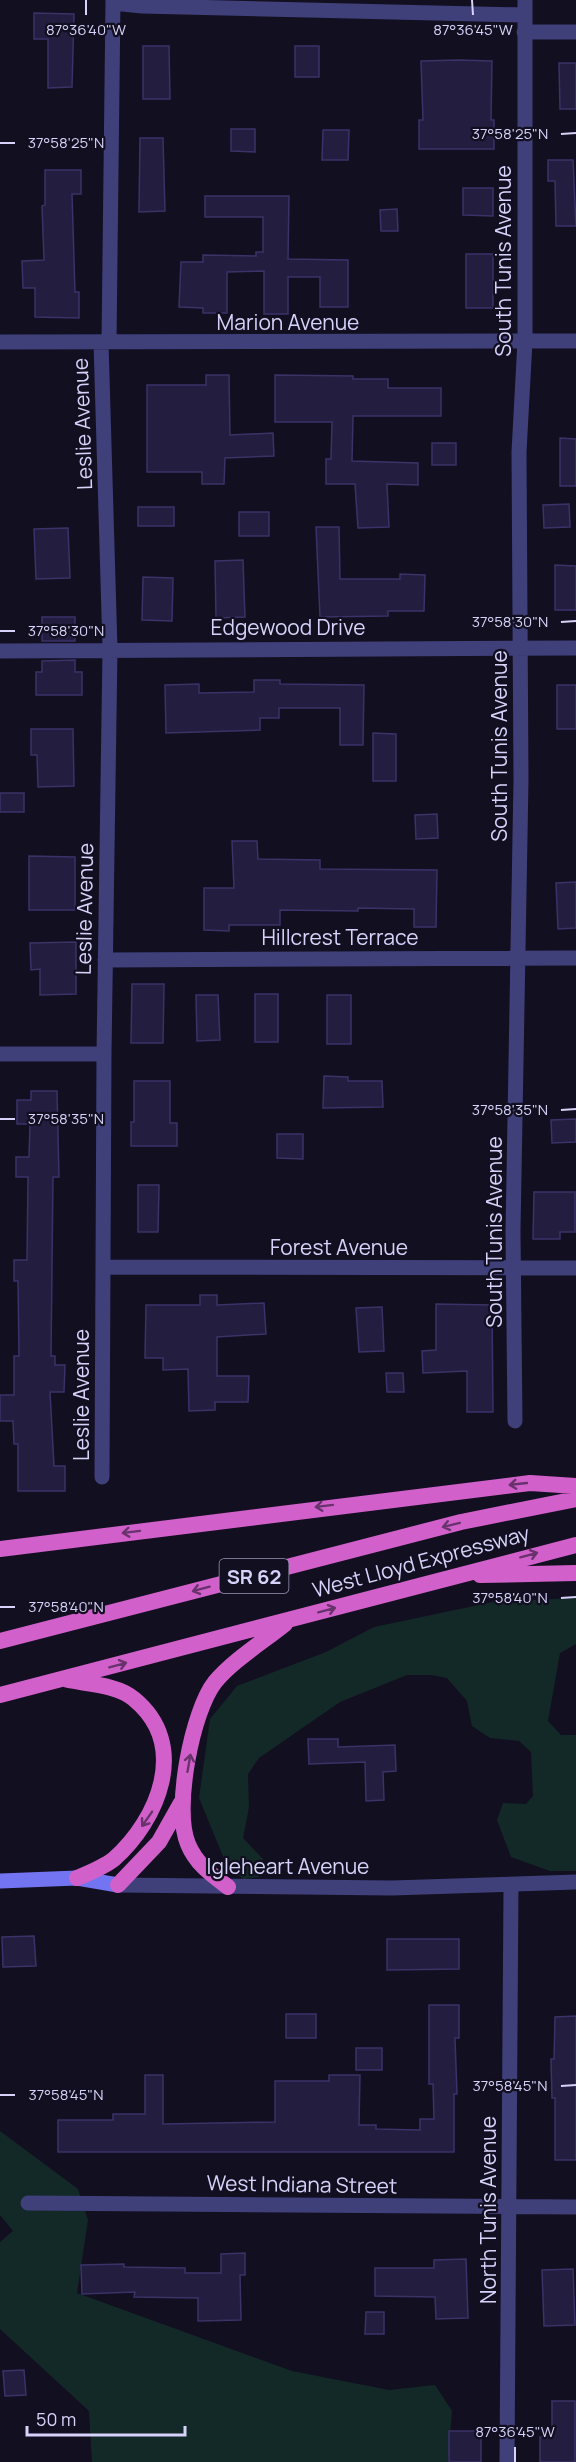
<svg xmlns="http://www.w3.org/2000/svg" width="576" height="2462" viewBox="0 0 576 2462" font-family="Manrope,sans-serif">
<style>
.green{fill:#132928}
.building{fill:#231d3f;stroke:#3b3268;stroke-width:1.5}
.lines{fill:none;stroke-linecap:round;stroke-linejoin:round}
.minor{stroke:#3f3f7a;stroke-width:15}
.secondary{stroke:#7374f1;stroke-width:15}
.trunk{stroke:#d260ca;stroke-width:16}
.oneway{stroke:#68336c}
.ticks{fill:none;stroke:#d6d2fa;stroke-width:2}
.labels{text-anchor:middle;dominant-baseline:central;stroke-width:4.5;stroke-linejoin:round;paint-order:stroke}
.shield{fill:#120f20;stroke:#9b98b9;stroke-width:1.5}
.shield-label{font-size:20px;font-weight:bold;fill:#d6d2fa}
.street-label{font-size:21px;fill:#d6d2fa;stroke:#120f20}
.ticks-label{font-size:15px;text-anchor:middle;fill:#d6d2fa;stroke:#120f20;stroke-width:4.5;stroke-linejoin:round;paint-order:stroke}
</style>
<rect width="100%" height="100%" fill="#120f20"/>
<!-- green -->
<path class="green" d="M 576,1598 L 576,1644 L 560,1653 L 548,1721 L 561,1735 L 576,1735 L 576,1871 L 550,1871 L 511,1857 L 497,1820 L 503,1803 L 526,1804 L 533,1796 L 531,1752 L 519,1741 L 490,1738 L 472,1726 L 467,1701 L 447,1678 L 431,1675 L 407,1675 L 340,1702 L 259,1758 L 248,1774 L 249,1807 L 243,1838 L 263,1859 L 259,1877 L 243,1879 L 227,1866 L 199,1798 L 210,1719 L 237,1686 L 326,1652 L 374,1627 L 493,1602 Z
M 0,2131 L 78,2189 L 88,2220 L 77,2293 L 292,2371 L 389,2390 L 435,2385 L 452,2411 L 448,2462 L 92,2462 L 89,2411 L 0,2329 L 0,2242 L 13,2231 L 0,2215 Z"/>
<!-- building -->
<path class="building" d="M 34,13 L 74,14 L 72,87 L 48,88 L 48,39 L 34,39 Z
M 143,46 L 169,46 L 170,99 L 143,99 Z
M 295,46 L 319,46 L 319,77 L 295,77 Z
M 459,60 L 492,61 L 491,120 L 494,120 L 494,149 L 419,149 L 419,120 L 423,120 L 421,61 Z
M 559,63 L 576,63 L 576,109 L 560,109 Z
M 231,129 L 255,129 L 255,152 L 231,151 Z
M 323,130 L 349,130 L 348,160 L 322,160 Z
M 140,138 L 163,138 L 165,211 L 139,212 Z
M 548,160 L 573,160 L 576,226 L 556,226 L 555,181 L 548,181 Z
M 45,170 L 81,170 L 81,194 L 72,194 L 75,292 L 79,292 L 79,318 L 35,317 L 35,288 L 23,288 L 22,261 L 44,260 L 42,206 L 45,205 Z
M 463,188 L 493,188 L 493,216 L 463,215 Z
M 205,196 L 289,196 L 288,259 L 348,260 L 348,307 L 320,307 L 320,277 L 288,277 L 288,314 L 264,314 L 264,271 L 227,272 L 227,313 L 203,313 L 203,308 L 179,307 L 181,262 L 203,262 L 203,255 L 256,256 L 256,252 L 263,252 L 263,217 L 205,217 Z
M 397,209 L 398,231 L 381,231 L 380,210 Z
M 466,254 L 493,254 L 493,308 L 466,308 Z
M 206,375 L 229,375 L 230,435 L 273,433 L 274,456 L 225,458 L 224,484 L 202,484 L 202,472 L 147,472 L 147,385 L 206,385 Z
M 275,375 L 353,376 L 353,379 L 388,379 L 388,388 L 441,388 L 441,416 L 353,416 L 352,461 L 418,463 L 418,485 L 387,484 L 389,527 L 358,528 L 355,484 L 326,484 L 326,459 L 331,459 L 332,422 L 275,422 Z
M 560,438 L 576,439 L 576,486 L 560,486 Z
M 432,443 L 456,443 L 456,465 L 432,465 Z
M 569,504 L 570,527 L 544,528 L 543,505 Z
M 138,507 L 174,507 L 174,526 L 138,526 Z
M 239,512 L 269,512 L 269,536 L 239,536 Z
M 316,527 L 339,527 L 340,579 L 400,579 L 400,574 L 425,575 L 424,611 L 388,611 L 388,616 L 320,617 Z
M 68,528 L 70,578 L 36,579 L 34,529 Z
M 243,560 L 245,617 L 216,618 L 215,561 Z
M 555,565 L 576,566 L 576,610 L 555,610 Z
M 143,577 L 173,578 L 172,621 L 142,620 Z
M 42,617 L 75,617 L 75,641 L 42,641 Z
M 75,660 L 75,672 L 82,672 L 82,695 L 36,695 L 36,672 L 42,672 L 42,661 Z
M 254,680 L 280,680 L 280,684 L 364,685 L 363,745 L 340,745 L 340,708 L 279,708 L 279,718 L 260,718 L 260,730 L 166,733 L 165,685 L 199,684 L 199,693 L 254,692 Z
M 557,685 L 576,685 L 576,729 L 557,729 Z
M 31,729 L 73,729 L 74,786 L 38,787 L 37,755 L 31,755 Z
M 373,733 L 396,734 L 396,781 L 373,781 Z
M 0,793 L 24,793 L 24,812 L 0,812 Z
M 437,814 L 438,838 L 416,839 L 415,815 Z
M 232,841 L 257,841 L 258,859 L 320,860 L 320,869 L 437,870 L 436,927 L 414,927 L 414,909 L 358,908 L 358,911 L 280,910 L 280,925 L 229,925 L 229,931 L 204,930 L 204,888 L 234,888 Z
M 29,856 L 75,857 L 75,910 L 29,910 Z
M 576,882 L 576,928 L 558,929 L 556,883 Z
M 76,942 L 76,994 L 40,995 L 40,969 L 31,970 L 30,943 Z
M 132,984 L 164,984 L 163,1043 L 131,1043 Z
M 255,994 L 278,994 L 278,1042 L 255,1042 Z
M 196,995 L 218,995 L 220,1040 L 197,1041 Z
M 327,995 L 351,995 L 351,1044 L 327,1044 Z
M 324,1076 L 348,1077 L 348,1081 L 382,1081 L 383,1107 L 323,1108 Z
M 134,1081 L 170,1081 L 170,1123 L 177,1123 L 177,1146 L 131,1146 L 131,1122 L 134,1122 Z
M 31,1091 L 57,1091 L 59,1177 L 53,1177 L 51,1356 L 55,1356 L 55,1365 L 65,1365 L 64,1392 L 50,1392 L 54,1466 L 65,1466 L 65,1491 L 18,1491 L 18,1444 L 14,1444 L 13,1421 L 0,1421 L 0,1395 L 14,1395 L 14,1356 L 19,1356 L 18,1281 L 14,1281 L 14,1260 L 27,1260 L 28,1177 L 16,1177 L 16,1157 L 29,1157 L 30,1124 L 17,1124 L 17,1100 L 31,1100 Z
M 576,1119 L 576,1142 L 552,1143 L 551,1120 Z
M 277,1134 L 303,1134 L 303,1159 L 277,1158 Z
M 138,1185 L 159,1185 L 158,1232 L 138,1232 Z
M 534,1192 L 575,1192 L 575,1232 L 560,1232 L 560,1239 L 533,1239 Z
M 200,1295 L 217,1295 L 217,1305 L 264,1303 L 266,1334 L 217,1337 L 217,1376 L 249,1376 L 248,1402 L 215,1402 L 215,1410 L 189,1411 L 188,1369 L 163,1370 L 163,1358 L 145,1358 L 146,1305 L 200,1305 Z
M 436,1304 L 492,1305 L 493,1412 L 467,1412 L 467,1371 L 423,1373 L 422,1351 L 436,1350 Z
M 382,1307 L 384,1351 L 359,1352 L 356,1308 Z
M 386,1373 L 403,1373 L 404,1392 L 387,1392 Z
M 308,1739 L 338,1739 L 338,1747 L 395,1745 L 396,1771 L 383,1772 L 384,1800 L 366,1801 L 365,1762 L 309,1764 Z
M 34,1936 L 36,1966 L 3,1967 L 2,1937 Z
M 387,1939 L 459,1939 L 459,1969 L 387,1970 Z
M 429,2005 L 459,2005 L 459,2038 L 455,2038 L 457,2094 L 454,2094 L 454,2152 L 58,2152 L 58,2120 L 113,2120 L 113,2114 L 145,2114 L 145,2075 L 163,2075 L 163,2124 L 275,2122 L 275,2081 L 329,2081 L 329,2075 L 360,2075 L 359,2125 L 376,2125 L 376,2129 L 420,2130 L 420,2119 L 434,2119 L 433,2084 L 429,2084 Z
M 286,2014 L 316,2014 L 316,2038 L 286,2038 Z
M 576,2016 L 576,2160 L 555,2160 L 555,2098 L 552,2098 L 551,2059 L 554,2059 L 555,2017 Z
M 356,2048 L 382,2048 L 382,2070 L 356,2070 Z
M 245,2253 L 245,2275 L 240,2275 L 241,2320 L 198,2321 L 198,2298 L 134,2297 L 135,2292 L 82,2294 L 81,2265 L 124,2264 L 124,2267 L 185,2268 L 185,2273 L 221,2273 L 221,2254 Z
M 466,2259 L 468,2318 L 436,2319 L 435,2297 L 375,2296 L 375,2268 L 434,2268 L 434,2260 Z
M 573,2269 L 575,2325 L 544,2326 L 542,2270 Z
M 366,2312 L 384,2312 L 384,2334 L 365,2334 Z
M 24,2370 L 26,2395 L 5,2396 L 3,2371 Z
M 552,2401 L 575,2401 L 575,2462 L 540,2462 L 540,2437 L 552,2437 Z
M 449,2431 L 481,2431 L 481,2462 L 449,2462 Z"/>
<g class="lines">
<!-- minor -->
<path class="minor" d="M 113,3 L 142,6 L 524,15
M 524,32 L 576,32
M 0,342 L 576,341
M 101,342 L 110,649 L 104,1054 L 102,1477
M 109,342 L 113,0
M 0,651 L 576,648
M 105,960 L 576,958
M 0,1054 L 104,1054
M 103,1267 L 576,1268
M 515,1421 L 513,1231 L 521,780 L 519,452 L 525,341 L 525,0
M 118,1885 L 392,1888 L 576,1882
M 28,2203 L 576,2207
M 507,2462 L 511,1886"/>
<!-- secondary -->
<path class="secondary" d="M 0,1881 L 77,1878 L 118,1885"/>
<!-- trunk -->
<path class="trunk" d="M 0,1549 L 530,1483 L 576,1486
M 480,1575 L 576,1573
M 0,1641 L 461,1522 L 576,1499
M 68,1680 C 88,1684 118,1685 134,1699 C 190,1745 158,1820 114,1859 C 104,1867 89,1873 77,1878
M 0,1695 L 576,1545
M 118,1885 L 159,1842 L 181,1803
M 228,1887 C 212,1875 196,1864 188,1844 C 173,1810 192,1711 215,1682 C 232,1661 264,1641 285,1624"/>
</g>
<!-- one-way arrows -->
<defs><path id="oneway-shaft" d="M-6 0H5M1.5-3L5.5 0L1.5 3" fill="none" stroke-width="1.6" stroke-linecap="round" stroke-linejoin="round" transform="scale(1.5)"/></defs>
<g class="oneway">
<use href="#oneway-shaft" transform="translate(518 1484) rotate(174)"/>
<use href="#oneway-shaft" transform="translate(324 1506) rotate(173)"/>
<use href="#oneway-shaft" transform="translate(451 1525) rotate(166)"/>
<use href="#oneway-shaft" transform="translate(131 1532) rotate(173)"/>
<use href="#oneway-shaft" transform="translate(529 1555) rotate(-15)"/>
<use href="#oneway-shaft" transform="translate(201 1589) rotate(165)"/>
<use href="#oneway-shaft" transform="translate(327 1610) rotate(-15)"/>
<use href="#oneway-shaft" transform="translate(118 1665) rotate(-15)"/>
<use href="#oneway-shaft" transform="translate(189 1763) rotate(-80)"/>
<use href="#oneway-shaft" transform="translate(147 1819) rotate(125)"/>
</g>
<!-- ticks -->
<path class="ticks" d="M 86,0 L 86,15M 472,0 L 473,15M 561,134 L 576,133M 0,143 L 15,143M 561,622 L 576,621M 0,631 L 15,631M 561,1110 L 576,1109M 0,1119 L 15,1119M 561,1598 L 576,1597M 0,1607 L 15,1607M 561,2086 L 576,2085M 0,2095 L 15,2095M 515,2447 L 515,2462"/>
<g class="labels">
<!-- shield labels -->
<rect class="shield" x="219.5" y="1559" width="69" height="34" rx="4.5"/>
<g class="shield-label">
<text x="254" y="1576">SR 62</text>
</g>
<!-- street labels -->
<g class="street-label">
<text transform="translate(503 261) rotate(-90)">South Tunis Avenue</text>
<text x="288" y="322">Marion Avenue</text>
<text transform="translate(82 424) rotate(-92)">Leslie Avenue</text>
<text x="288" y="627">Edgewood Drive</text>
<text transform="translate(499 746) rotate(-90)">South Tunis Avenue</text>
<text transform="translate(84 909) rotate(-89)">Leslie Avenue</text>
<text x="340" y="937">Hillcrest Terrace</text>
<text transform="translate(494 1232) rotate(-90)">South Tunis Avenue</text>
<text x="339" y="1247">Forest Avenue</text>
<text transform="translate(81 1395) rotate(-90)">Leslie Avenue</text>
<text transform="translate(421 1561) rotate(-15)">West Lloyd Expressway</text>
<text x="288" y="1866">Igleheart Avenue</text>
<text transform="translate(302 2184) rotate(1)">West Indiana Street</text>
<text transform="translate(488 2210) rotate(-90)">North Tunis Avenue</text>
</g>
</g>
<g class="ticks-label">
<text x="86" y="35">87°36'40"W</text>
<text x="473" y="35">87°36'45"W</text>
<text x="510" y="139">37°58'25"N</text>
<text x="66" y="148">37°58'25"N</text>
<text x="510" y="627">37°58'30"N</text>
<text x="66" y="636">37°58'30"N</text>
<text x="510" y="1115">37°58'35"N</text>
<text x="66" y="1124">37°58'35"N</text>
<text x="510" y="1603">37°58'40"N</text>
<text x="66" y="1612">37°58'40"N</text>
<text x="510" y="2091">37°58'45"N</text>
<text x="66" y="2100">37°58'45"N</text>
<text x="515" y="2437">87°36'45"W</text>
</g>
<!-- scale -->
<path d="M27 2426v9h158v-9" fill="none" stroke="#d6d2fa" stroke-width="3"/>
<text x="36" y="2426" font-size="18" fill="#d6d2fa" stroke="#120f20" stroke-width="4.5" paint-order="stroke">50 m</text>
</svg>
